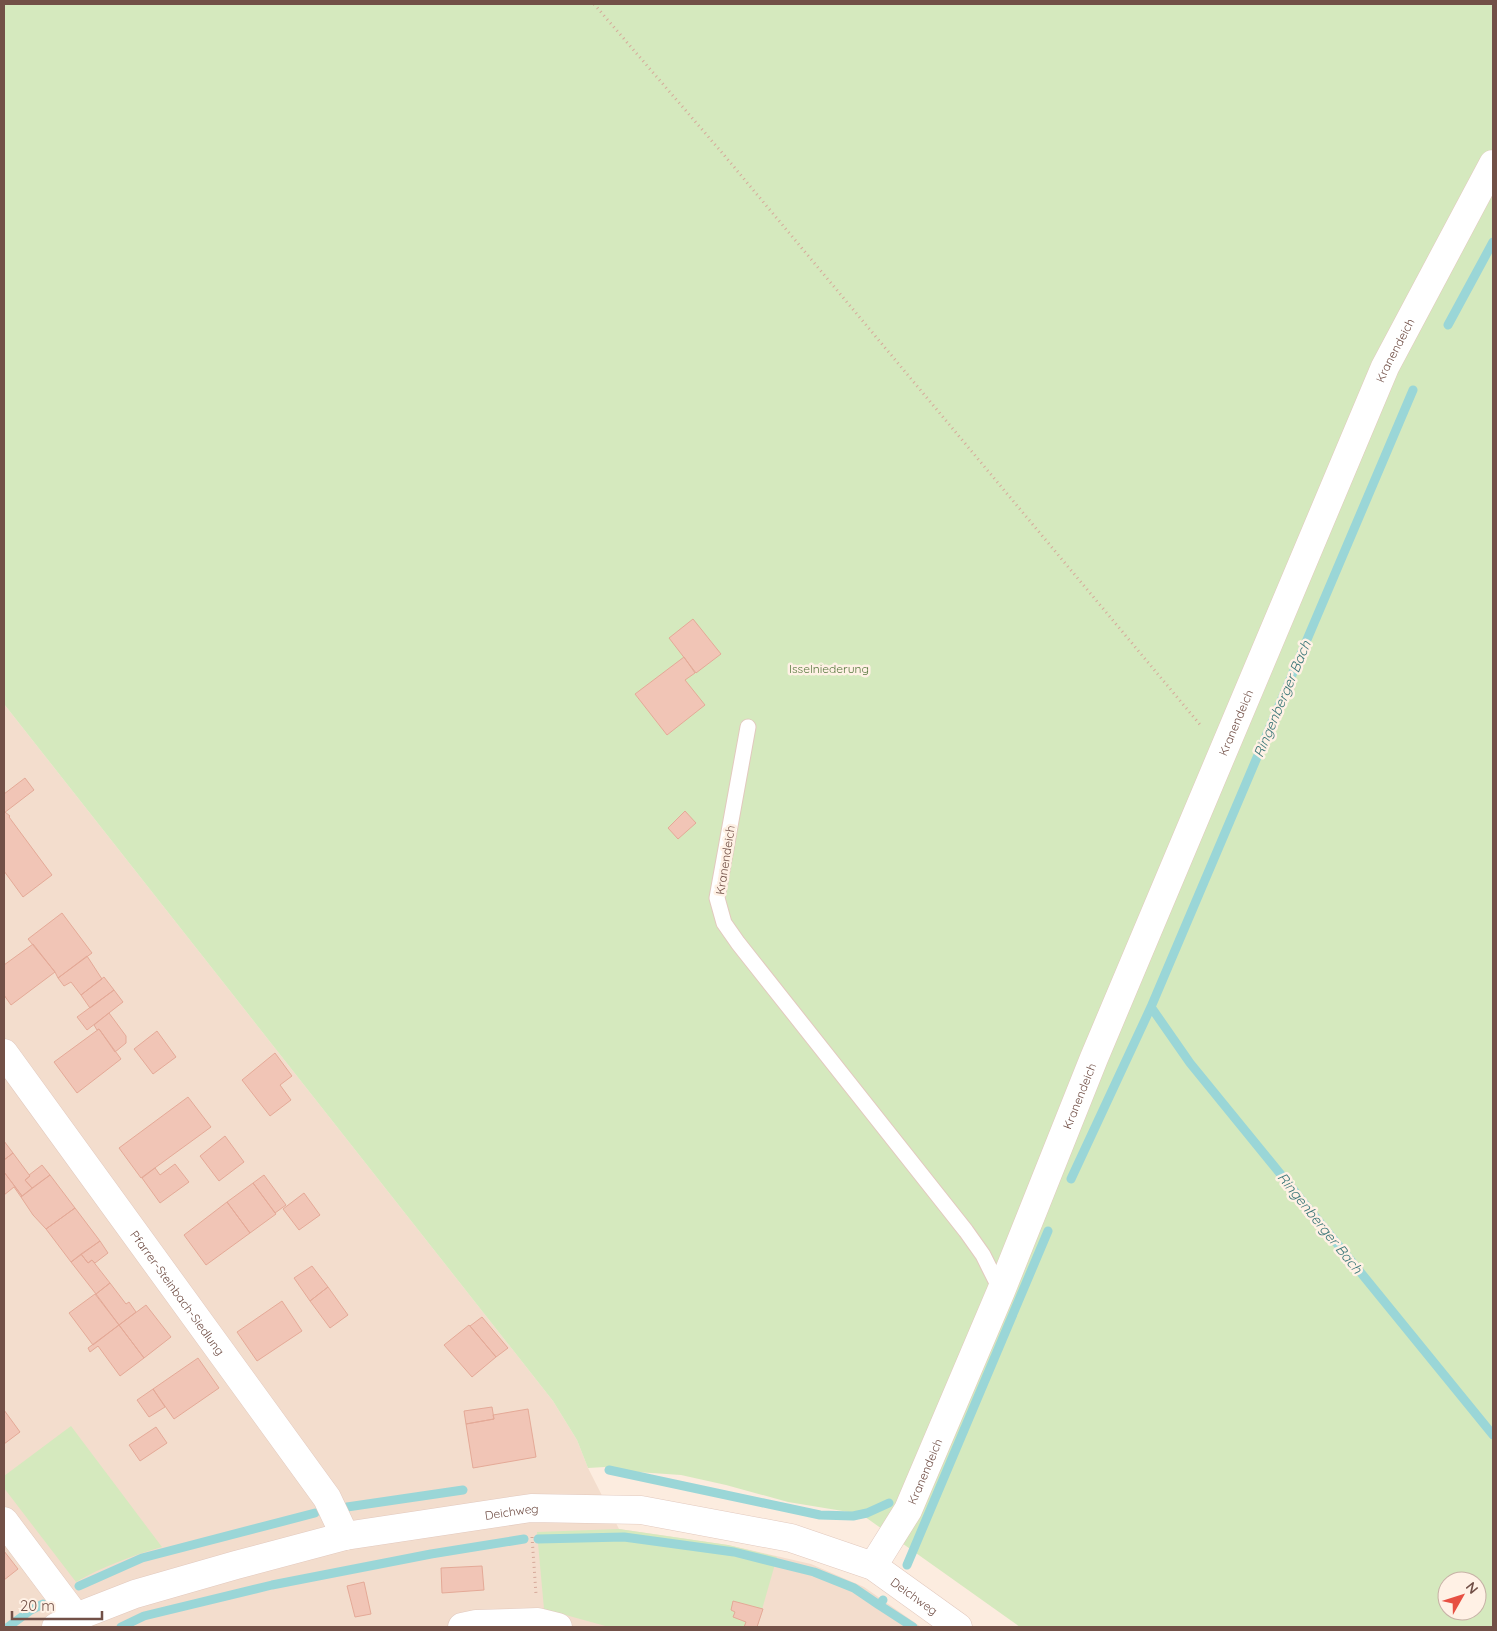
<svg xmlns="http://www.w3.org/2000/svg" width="1497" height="1631" viewBox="0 0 1497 1631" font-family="Quicksand,sans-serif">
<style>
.residential{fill:#f3ddcd}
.green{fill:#d5e9be;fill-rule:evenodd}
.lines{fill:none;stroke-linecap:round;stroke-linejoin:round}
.stream{stroke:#9ad6d7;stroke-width:9}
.building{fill:#f1c5b6;stroke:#e4a997}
.lane-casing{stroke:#e2c9be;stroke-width:17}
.street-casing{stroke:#e2c9be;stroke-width:29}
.path{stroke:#d6a99a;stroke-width:3;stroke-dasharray:1 4;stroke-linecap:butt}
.lane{stroke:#fff;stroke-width:15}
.street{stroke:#fff;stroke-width:28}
.labels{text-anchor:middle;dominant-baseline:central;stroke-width:5;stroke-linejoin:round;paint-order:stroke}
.street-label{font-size:12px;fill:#725047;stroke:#fff1e5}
.park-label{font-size:12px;fill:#58783f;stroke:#fff1e5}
.water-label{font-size:14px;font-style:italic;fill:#3b7678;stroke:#fff1e5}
</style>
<rect width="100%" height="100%" fill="#fcecdf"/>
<!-- residential -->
<path class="residential" d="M 4,704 L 553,1401 L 577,1440 L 588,1468 L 619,1529 L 728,1545 L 811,1564 L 864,1587 L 921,1627 L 4,1627 Z"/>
<!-- green -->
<path class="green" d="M 4,4 L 1493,4 L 1493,1627 L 1020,1627 L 861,1514 L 788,1502 L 726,1485 L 681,1475 L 607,1470 L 605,1467 L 588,1468 L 577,1440 L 553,1401 L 4,704 ZM 1447,1581 L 1477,1581 L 1477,1611 L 1447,1611 Z
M 71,1426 L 162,1547 C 133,1555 102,1567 76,1582 L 4,1488 L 4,1476 Z
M 619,1529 L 728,1545 L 777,1557 L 757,1627 L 609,1627 L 544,1609 L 537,1532 Z"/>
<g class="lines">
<!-- stream -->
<path class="stream" d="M 1448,325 L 1493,242
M 1151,1007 L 1190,1063 L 1493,1435
M 1071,1179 L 1151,1007 L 1413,390
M 609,1470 L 820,1515 L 853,1516 L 867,1513 L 889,1503
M 347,1507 L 463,1490
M 538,1539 L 624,1537 L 734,1552 L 814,1572 L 854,1588 L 879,1605 L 883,1600
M 907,1565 L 1048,1231
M 79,1586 L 142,1558 L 315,1513
M 879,1605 L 913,1627
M 8,1627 L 31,1610 L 43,1604
M 121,1627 L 144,1616 L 272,1585 L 431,1554 L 524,1539"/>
</g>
<!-- building -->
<path class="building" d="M 693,619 L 721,654 L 696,673 L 669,638 Z
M 684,657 L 695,673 L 685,680 L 705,705 L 667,735 L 635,694 Z
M 25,778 L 34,790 L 4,813 L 4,794 Z
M 685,811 L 696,823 L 678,839 L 668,828 Z
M 5,812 L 10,816 L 9,817 L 52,875 L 23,897 L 4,871 L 4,813 Z
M 62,913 L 92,953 L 58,978 L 55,972 L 28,939 Z
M 33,944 L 55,972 L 11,1005 L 4,995 L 4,965 Z
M 87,956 L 102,979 L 81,995 L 71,982 L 64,986 L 58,978 Z
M 104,977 L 114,990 L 90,1008 L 81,995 Z
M 114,990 L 123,1002 L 87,1030 L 77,1017 Z
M 109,1013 L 126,1036 L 126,1043 L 115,1052 L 99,1029 L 97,1030 L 94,1025 Z
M 99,1029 L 121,1059 L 77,1093 L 54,1062 Z
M 157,1031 L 176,1057 L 153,1074 L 134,1049 Z
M 275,1053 L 292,1076 L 280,1085 L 291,1100 L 270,1116 L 242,1080 Z
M 188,1097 L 211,1127 L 141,1178 L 119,1148 Z
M 225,1136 L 244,1162 L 219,1181 L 200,1156 Z
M 4,1141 L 13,1153 L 4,1160 Z
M 13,1153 L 30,1176 L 25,1180 L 32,1188 L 22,1196 L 4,1172 L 4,1160 Z
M 175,1164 L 189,1182 L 160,1203 L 142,1178 L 155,1168 L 160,1175 Z
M 42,1165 L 50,1175 L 32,1188 L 25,1180 L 30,1176 L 29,1175 Z
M 4,1172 L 22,1196 L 21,1197 L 14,1187 L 4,1195 Z
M 50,1175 L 75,1208 L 46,1229 L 33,1215 L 21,1197 Z
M 264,1175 L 286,1205 L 275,1213 L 253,1183 Z
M 253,1183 L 276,1214 L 250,1233 L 227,1202 Z
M 304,1193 L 320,1215 L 299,1230 L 283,1209 Z
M 227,1202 L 250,1233 L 206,1265 L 184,1235 Z
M 75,1208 L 100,1241 L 71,1262 L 46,1229 Z
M 100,1241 L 108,1253 L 95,1263 L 92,1260 L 88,1263 L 81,1254 Z
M 81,1254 L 88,1263 L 92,1260 L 110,1283 L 96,1294 L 71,1262 Z
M 312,1266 L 328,1287 L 310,1301 L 294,1278 Z
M 110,1283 L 126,1304 L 129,1302 L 136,1312 L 119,1325 L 96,1294 Z
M 328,1287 L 348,1315 L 330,1328 L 310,1301 Z
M 95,1294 L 119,1325 L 93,1345 L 69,1313 Z
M 282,1301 L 302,1331 L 257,1361 L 237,1332 Z
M 146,1305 L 171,1337 L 144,1358 L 119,1325 Z
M 482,1317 L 508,1348 L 496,1357 L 470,1326 Z
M 119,1325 L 144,1358 L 120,1376 L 98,1346 L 90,1352 L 88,1348 Z
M 469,1325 L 496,1357 L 472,1377 L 444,1345 Z
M 198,1358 L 219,1388 L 174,1419 L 153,1389 Z
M 153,1389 L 165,1407 L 149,1417 L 137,1400 Z
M 492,1407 L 494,1419 L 466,1424 L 464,1411 Z
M 528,1409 L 536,1457 L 473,1468 L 466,1424 L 494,1419 L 493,1415 Z
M 4,1410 L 20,1432 L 4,1444 Z
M 156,1427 L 167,1443 L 140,1461 L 129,1445 Z
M 4,1551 L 18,1569 L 4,1580 Z
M 482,1566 L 484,1590 L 442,1593 L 441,1568 Z
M 364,1582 L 371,1614 L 355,1617 L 347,1586 Z
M 733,1601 L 763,1609 L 757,1627 L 744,1627 L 746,1622 L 733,1617 L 735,1612 L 731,1610 Z"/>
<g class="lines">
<!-- lane casing -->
<g class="lane-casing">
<path id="lane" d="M 748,727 L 717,898 L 724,923 L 738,943 L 966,1231 L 983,1255 L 1001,1291"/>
</g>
<!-- street casing -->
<g class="street-casing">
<g id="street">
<path id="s1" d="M 4,1053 L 327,1498 L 345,1536"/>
<path d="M 4,1521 L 76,1617"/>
<path id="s2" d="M 873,1566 L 908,1510 L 1001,1291 L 1094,1058 L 1385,367 L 1493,164"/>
<path id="s3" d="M 56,1627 L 76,1617 L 135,1594 L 236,1565 L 345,1536 L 531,1508 L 641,1510 L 791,1538 L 873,1566 L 958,1627"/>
<path d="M 462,1627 L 476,1624 L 538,1622 L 558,1627"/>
</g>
</g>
<!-- path -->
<path class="path" d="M 594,4 L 724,155 L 1202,727
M 532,1537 L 536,1594"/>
<!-- lane -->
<use href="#lane" class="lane"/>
<!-- street -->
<use href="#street" class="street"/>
</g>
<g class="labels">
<!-- street labels -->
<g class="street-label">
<text stroke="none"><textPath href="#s2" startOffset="1324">Kranendeich</textPath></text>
<text stroke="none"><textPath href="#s2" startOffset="919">Kranendeich</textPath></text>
<text transform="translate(725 860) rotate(-81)">Kranendeich</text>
<text stroke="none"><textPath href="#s2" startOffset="514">Kranendeich</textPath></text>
<text stroke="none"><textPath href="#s1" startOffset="296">Pfarrer-Steinbach-Siedlung</textPath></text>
<text stroke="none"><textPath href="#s2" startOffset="108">Kranendeich</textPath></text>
<text stroke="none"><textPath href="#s3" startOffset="472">Deichweg</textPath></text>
<text stroke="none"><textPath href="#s3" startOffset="892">Deichweg</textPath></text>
</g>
<!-- park labels -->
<g class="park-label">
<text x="829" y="668">Isselniederung</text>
</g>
<!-- water labels -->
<g class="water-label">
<text transform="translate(1282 699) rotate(-67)">Ringenberger Bach</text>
<text transform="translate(1320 1223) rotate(51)">Ringenberger Bach</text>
</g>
</g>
<!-- border -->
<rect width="1497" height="1631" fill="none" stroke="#725047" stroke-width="10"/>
<!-- north arrow -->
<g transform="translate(1462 1596) rotate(51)"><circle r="24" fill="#fff1e5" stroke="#c7b1a6"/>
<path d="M0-4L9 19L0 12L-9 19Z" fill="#e75042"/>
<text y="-8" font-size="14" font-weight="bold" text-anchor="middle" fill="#725047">N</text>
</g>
<!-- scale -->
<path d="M12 1611v8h90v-8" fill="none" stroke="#725047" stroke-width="2.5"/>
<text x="20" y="1611" font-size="15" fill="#725047" stroke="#fff1e5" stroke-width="4" paint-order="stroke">20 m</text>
</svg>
